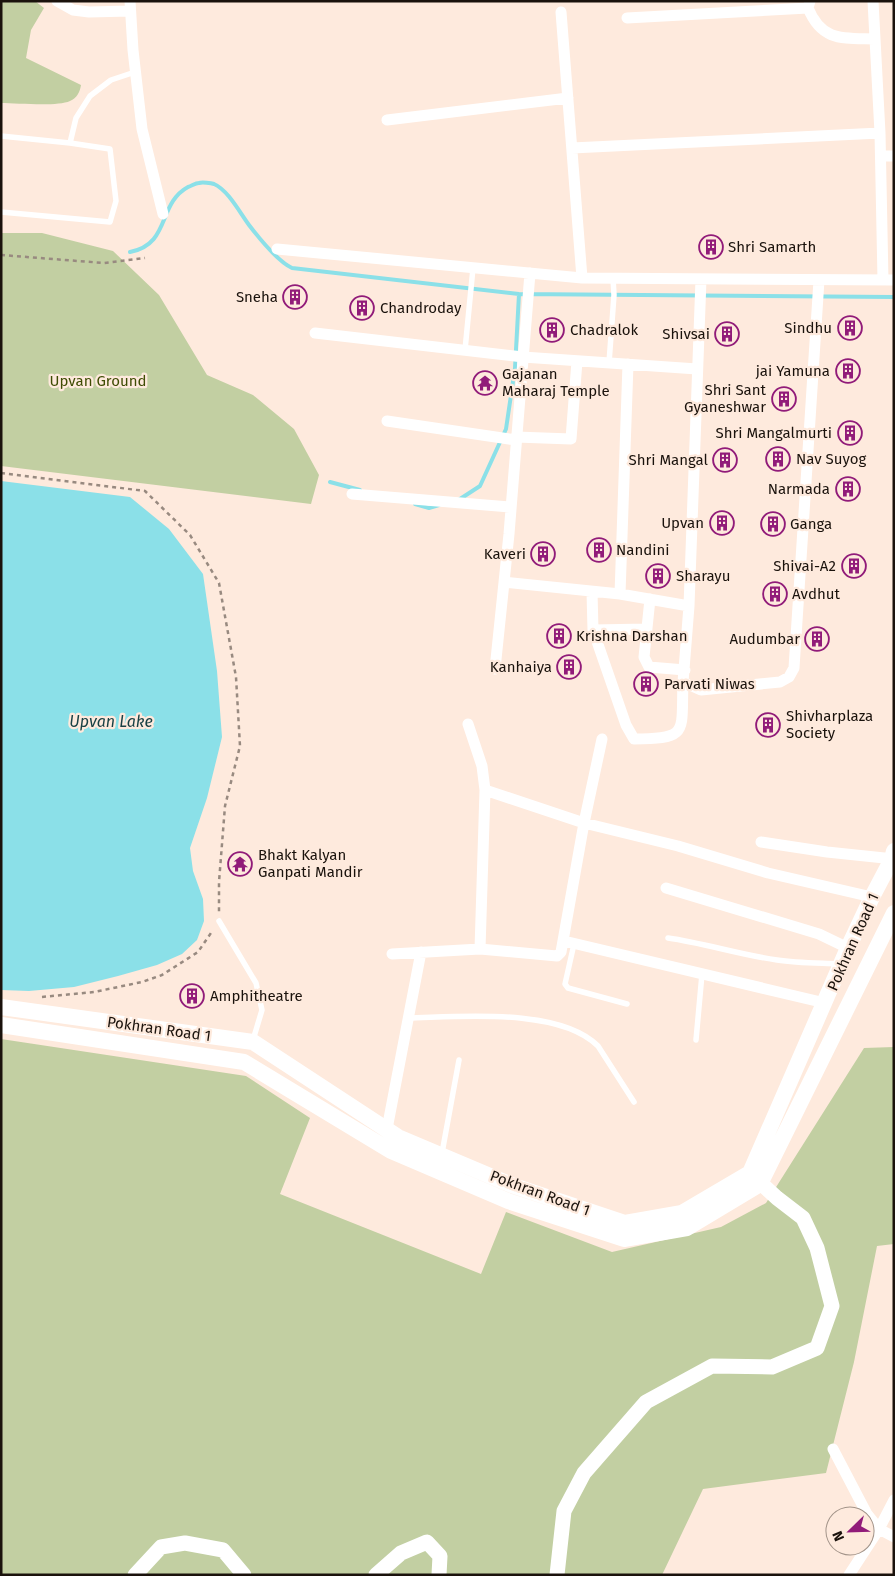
<svg xmlns="http://www.w3.org/2000/svg" width="895" height="1576" viewBox="0 0 895 1576" font-family="'Fira Sans',sans-serif">
<style>
.green{fill:#c2cfa2}
.water{fill:#8be0e8}
.lines{fill:none;stroke-linecap:round;stroke-linejoin:round}
.stream{stroke:#8be0e8;stroke-width:4}
.path{stroke:#988a80;stroke-width:2.5;stroke-dasharray:4 4;stroke-linecap:butt}
.service{stroke:#fff;stroke-width:5.5}
.minor{stroke:#fff;stroke-width:11}
.tertiary{stroke:#fff;stroke-width:15}
.secondary{stroke:#fff;stroke-width:16}
.labels{text-anchor:middle;dominant-baseline:central;stroke-width:4.5;stroke-linejoin:round;paint-order:stroke}
.poi-label{font-size:15px;fill:#1a120c;stroke:#feeadd;text-anchor:start}
.park-label{font-size:15px;fill:#3f4c04;stroke:#feeadd}
.street-label{font-size:15px;fill:#1a120c;stroke:#feeadd}
.water-label{font-size:16px;font-style:italic;fill:#194145;stroke:#feeadd}
</style>
<rect width="100%" height="100%" fill="#feeadd"/>
<!-- green -->
<path class="green" d="M 1,1 L 35,1 L 44,8 L 31,30 L 26,58 L 81,85 C 80,92 77,98 70,101 C 57,107 17,103 1,103 Z
M 1,233 L 42,233 L 113,251 L 159,295 L 207,375 L 253,395 L 294,429 L 319,475 L 311,504 L 1,466 Z
M 1,1039 L 246,1076 L 310,1118 L 280,1194 L 481,1274 L 506,1212 L 612,1252 L 721,1227 L 766,1203 L 864,1048 L 894,1047 L 894,1244 L 877,1246 L 854,1362 L 826,1473 L 703,1489 L 662,1575 L 1,1575 Z"/>
<!-- water -->
<path class="water" d="M 1,481 L 130,497 L 169,529 L 203,574 L 217,671 L 222,737 L 207,798 L 190,848 L 193,871 L 203,899 L 204,921 L 197,940 L 182,954 L 157,965 L 118,976 L 74,987 L 29,991 L 1,990 Z"/>
<g class="lines">
<!-- stream -->
<path class="stream" d="M 130,252 C 171,244 157,204 188,187 C 192,186 195,183 199,183 C 202,182 211,183 214,184 C 228,190 240,213 249,225 C 259,238 277,261 292,268 L 519,294 L 894,297
M 330,482 L 360,490
M 460,499 L 480,486 L 506,429 L 515,368 L 519,294
M 415,504 L 429,508 L 439,505"/>
<!-- path -->
<path class="path" d="M 1,255 L 104,263 L 145,258
M 1,473 L 145,491 L 190,535 L 219,583 L 236,677 L 240,746 L 225,806 L 219,882 L 219,914
M 42,997 L 94,992 L 142,982 L 162,975 L 198,952 L 213,930"/>
<!-- service -->
<path class="service" d="M 1,136 L 70,143
M 1,212 L 110,222 L 116,201 L 110,149 L 70,143 L 76,118 L 90,96 L 111,80 L 135,72
M 465,350 L 473,268
M 609,363 L 614,295 L 613,278
M 219,921 L 256,983 L 262,1010 L 253,1040
M 668,938 C 704,943 740,955 777,960 C 797,963 818,963 838,964
M 574,944 L 565,984 L 568,988 L 627,1004
M 408,1018 C 459,1017 559,1007 598,1046 L 634,1102
M 696,1040 L 702,974
M 442,1153 L 459,1060"/>
<!-- minor -->
<path class="minor" d="M 57,1 L 73,10 L 89,12 L 130,11
M 130,1 L 133,50 L 142,129 L 163,214
M 873,1 L 880,133 L 883,280
M 808,8 C 822,42 843,38 875,39
M 561,12 L 582,278
M 627,18 L 808,8 L 810,1
M 387,120 L 568,98
M 572,148 L 880,133
M 881,156 L 894,156
M 277,249 L 582,278 L 894,280
M 701,279 L 689,606 L 683,682 L 701,690 L 780,682 L 789,677 L 794,668 L 819,280
M 315,333 L 523,357 L 697,369
M 387,421 L 516,440
M 516,437 L 571,439 L 577,361
M 352,494 L 510,507
M 504,582 L 620,594 L 689,606
M 592,592 L 593,630 L 626,725 L 634,739 C 690,739 681,732 683,682
M 620,594 L 628,364
M 650,599 L 644,657 L 649,667 L 685,670
M 593,630 L 647,629
M 495,669 L 509,534 L 530,273
M 468,724 L 482,766 L 485,790 L 584,823 L 678,846 L 768,873 L 872,897
M 761,842 L 827,852 L 894,859
M 666,888 L 819,934 L 848,948
M 564,941 L 825,1003
M 480,949 L 557,956 L 561,952 L 584,823 L 602,739
M 392,954 L 480,949 L 485,790
M 387,1129 L 421,952
M 833,1449 L 867,1514 L 879,1529 L 894,1537
M 849,1575 L 879,1529 L 894,1500"/>
<!-- tertiary -->
<path class="tertiary" d="M 135,1575 L 161,1547 L 185,1543 L 223,1550 L 244,1575
M 376,1575 L 401,1553 L 427,1542 L 440,1556 L 439,1575
M 557,1575 L 564,1511 L 584,1473 L 646,1402 L 712,1366 L 772,1367 L 817,1348 L 832,1306 L 817,1248 L 803,1218 L 777,1198 L 753,1176"/>
<!-- secondary -->
<path class="secondary" d="M 1,1007 L 253,1042 L 398,1137 L 514,1186 L 625,1223 L 682,1213 L 750,1173 L 848,948 L 872,897 L 892,859 L 894,851
M 1,1025 L 244,1062 L 391,1151 L 508,1201 L 624,1239 L 687,1228 L 760,1184 L 894,913"/>
</g>
<!-- icons -->
<defs>
<g id="building-ring" transform="scale(1.25)"><circle r="9.5" fill="#feeadd" stroke="#911b79" stroke-width="1.5"/><path d="M-4-6H4V6H1V3H-1V6H-4ZM-2.5-4.3h1.7v1.8h-1.7ZM.8-4.3h1.7v1.8H.8ZM-2.5-1h1.7V.8h-1.7ZM.8-1h1.7V.8H.8Z" fill="#911b79"/></g>
<g id="temple-ring" transform="scale(1.25)"><circle r="9.5" fill="#feeadd" stroke="#911b79" stroke-width="1.5"/><path d="M0-6L5-2H3V0L6.5 2.5H4V6H1.5V3h-3V6H-4V2.5H-6.5L-3 0V-2H-5Z" fill="#911b79"/></g>
</defs>
<g fill-rule="evenodd">
<use href="#building-ring" x="711" y="247"/>
<use href="#building-ring" x="295" y="297"/>
<use href="#building-ring" x="362" y="308"/>
<use href="#building-ring" x="850" y="328"/>
<use href="#building-ring" x="552" y="330"/>
<use href="#building-ring" x="727" y="334"/>
<use href="#building-ring" x="848" y="371"/>
<use href="#temple-ring" x="485" y="383"/>
<use href="#building-ring" x="784" y="399"/>
<use href="#building-ring" x="850" y="433"/>
<use href="#building-ring" x="778" y="459"/>
<use href="#building-ring" x="725" y="460"/>
<use href="#building-ring" x="848" y="489"/>
<use href="#building-ring" x="722" y="523"/>
<use href="#building-ring" x="773" y="524"/>
<use href="#building-ring" x="599" y="550"/>
<use href="#building-ring" x="543" y="554"/>
<use href="#building-ring" x="854" y="566"/>
<use href="#building-ring" x="658" y="576"/>
<use href="#building-ring" x="775" y="594"/>
<use href="#building-ring" x="559" y="636"/>
<use href="#building-ring" x="817" y="639"/>
<use href="#building-ring" x="569" y="667"/>
<use href="#building-ring" x="646" y="684"/>
<use href="#building-ring" x="768" y="725"/>
<use href="#temple-ring" x="240" y="864"/>
<use href="#building-ring" x="192" y="996"/>
</g>
<g class="labels">
<!-- poi labels -->
<g class="poi-label">
<text x="728" y="247">Shri Samarth</text>
<text x="278" y="297" text-anchor="end">Sneha</text>
<text x="380" y="308">Chandroday</text>
<text x="832" y="328" text-anchor="end">Sindhu</text>
<text x="570" y="330">Chadralok</text>
<text x="710" y="334" text-anchor="end">Shivsai</text>
<text x="830" y="371" text-anchor="end">jai Yamuna</text>
<text x="502" y="374">Gajanan<tspan x="502" dy="17">Maharaj Temple</tspan></text>
<text x="766" y="390" text-anchor="end">Shri Sant<tspan x="766" dy="17">Gyaneshwar</tspan></text>
<text x="832" y="433" text-anchor="end">Shri Mangalmurti</text>
<text x="796" y="459">Nav Suyog</text>
<text x="708" y="460" text-anchor="end">Shri Mangal</text>
<text x="830" y="489" text-anchor="end">Narmada</text>
<text x="704" y="523" text-anchor="end">Upvan</text>
<text x="790" y="524">Ganga</text>
<text x="616" y="550">Nandini</text>
<text x="526" y="554" text-anchor="end">Kaveri</text>
<text x="836" y="566" text-anchor="end">Shivai-A2</text>
<text x="676" y="576">Sharayu</text>
<text x="792" y="594">Avdhut</text>
<text x="576" y="636">Krishna Darshan</text>
<text x="800" y="639" text-anchor="end">Audumbar</text>
<text x="552" y="667" text-anchor="end">Kanhaiya</text>
<text x="664" y="684">Parvati Niwas</text>
<text x="786" y="716">Shivharplaza<tspan x="786" dy="17">Society</tspan></text>
<text x="258" y="855">Bhakt Kalyan<tspan x="258" dy="17">Ganpati Mandir</tspan></text>
<text x="210" y="996">Amphitheatre</text>
</g>
<!-- park labels -->
<g class="park-label">
<text x="98" y="381">Upvan Ground</text>
</g>
<!-- street labels -->
<g class="street-label">
<text transform="translate(853 942) rotate(-66)">Pokhran Road 1</text>
<text transform="translate(159 1029) rotate(8)">Pokhran Road 1</text>
<text transform="translate(540 1193) rotate(20)">Pokhran Road 1</text>
</g>
<!-- water labels -->
<g class="water-label">
<text x="111" y="721">Upvan Lake</text>
</g>
</g>
<!-- border -->
<rect width="895" height="1576" fill="none" stroke="#1a120c" stroke-width="5"/>
<!-- north arrow -->
<g transform="translate(850 1531) rotate(247)"><circle r="24" fill="#feeadd" stroke="#a39489"/>
<path d="M0-4L9 19L0 12L-9 19Z" fill="#911b79"/>
<text y="-8" font-size="14" font-weight="bold" text-anchor="middle" fill="#1a120c">N</text>
</g>
</svg>
